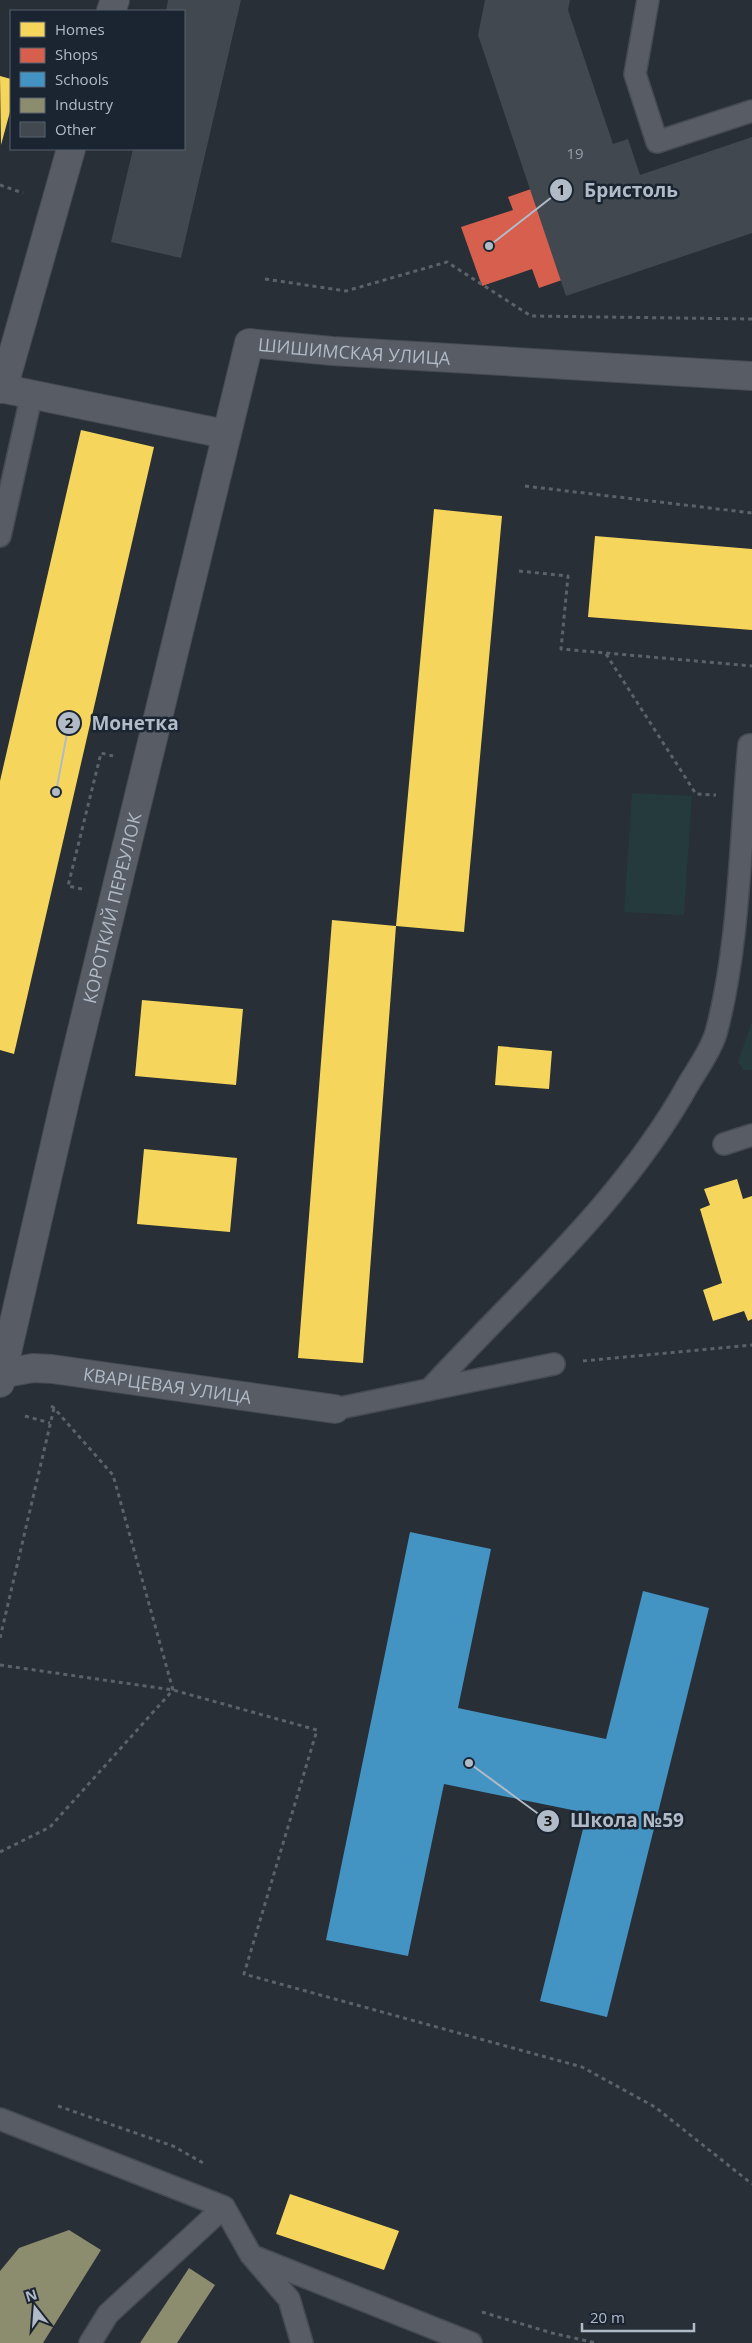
<svg xmlns="http://www.w3.org/2000/svg" width="752" height="2343" viewBox="0 0 752 2343" font-family="'Open Sans',sans-serif">
<style>
.green{fill:#253a3d}
.homes{fill:#f6d55c}
.shops{fill:#d6604d}
.schools{fill:#4393c3}
.industry{fill:#8c8c6e}
.building{fill:#42484f}
.lines{fill:none;stroke-linecap:round;stroke-linejoin:round}
.service-casing{stroke:#464b52;stroke-width:24}
.minor-casing{stroke:#464b52;stroke-width:30}
.path{stroke:#5c6268;stroke-width:3;stroke-dasharray:4 4;stroke-linecap:butt}
.service{stroke:#585d65;stroke-width:21}
.minor{stroke:#585d65;stroke-width:28}
.labels{text-anchor:middle;dominant-baseline:central;stroke-width:5;stroke-linejoin:round;paint-order:stroke}
.number-label{font-size:15px;fill:#959eaa}
.street-label{font-size:18px;fill:#b1bbc8;stroke:#1b2532}
.leader{fill:none;stroke:#b1bbc8;stroke-width:2}
.callout-dot{fill:#b1bbc8;stroke:#1b2532;stroke-width:2}
.mark-label{font-size:15px;text-anchor:middle;font-weight:bold;fill:#111}
.callout-label{font-size:19px;text-anchor:middle;font-weight:bold;fill:#b1bbc8;stroke:#1b2532;stroke-width:5;stroke-linejoin:round;paint-order:stroke}
</style>
<rect width="100%" height="100%" fill="#282f37"/>
<!-- green -->
<path class="green" d="M 632,793 L 692,796 L 684,915 L 624,912 Z
M 752,1022 L 752,1070 L 744,1070 L 738,1062 Z"/>
<!-- homes -->
<path class="homes" d="M 0,76 L 11,79 L 11,108 L 1,145 Z
M 81,430 L 154,447 L 14,1054 L 0,1050 L 0,781 Z
M 434,509 L 502,516 L 464,932 L 396,926 Z
M 595,536 L 752,549 L 752,630 L 588,617 Z
M 332,920 L 396,926 L 363,1363 L 298,1358 Z
M 142,1000 L 243,1009 L 236,1085 L 135,1076 Z
M 498,1046 L 552,1051 L 549,1089 L 495,1085 Z
M 144,1149 L 237,1158 L 230,1232 L 137,1224 Z
M 737,1179 L 743,1199 L 752,1196 L 752,1319 L 748,1321 L 744,1311 L 713,1321 L 703,1290 L 722,1283 L 700,1209 L 710,1205 L 704,1189 Z
M 290,2194 L 399,2231 L 384,2270 L 276,2234 Z"/>
<!-- shops -->
<path class="shops" d="M 531,189 L 562,280 L 539,288 L 532,269 L 482,286 L 461,227 L 513,210 L 508,197 Z"/>
<!-- schools -->
<path class="schools" d="M 410,1532 L 491,1549 L 458,1708 L 606,1739 L 643,1591 L 709,1608 L 607,2017 L 540,2001 L 587,1813 L 444,1784 L 408,1956 L 326,1940 Z"/>
<!-- industry -->
<path class="industry" d="M 69,2230 L 101,2250 L 43,2343 L 0,2343 L 0,2271 L 19,2248 Z
M 189,2268 L 215,2285 L 177,2343 L 140,2343 Z"/>
<!-- building -->
<path class="building" d="M 168,0 L 241,0 L 181,258 L 111,242 L 133,149 L 184,149 L 184,11 L 166,11 Z
M 485,0 L 570,0 L 568,10 L 613,144 L 628,139 L 640,175 L 752,137 L 752,233 L 566,296 L 478,35 Z"/>
<g class="lines">
<!-- service casing -->
<g class="service-casing">
<path id="service" d="M 648,0 L 635,74 L 657,142 L 752,111
M 0,536 L 32,393
M 724,1144 L 752,1135
M 429,1390 C 519,1292 624,1201 689,1083 C 698,1068 711,1050 716,1033 C 740,944 740,838 749,745 L 752,745
M 335,1409 L 554,1364
M 0,2119 L 224,2207 L 251,2255 L 289,2299 L 302,2343
M 255,2257 L 471,2343
M 90,2343 L 108,2314 L 224,2207"/>
</g>
<!-- minor casing -->
<g class="minor-casing">
<g id="minor">
<path d="M 111,11 L 115,0"/>
<path d="M 0,388 L 225,434"/>
<path d="M 3,389 L 71,149"/>
<path id="s1" d="M 0,1374 L 33,1368 L 52,1369 L 335,1409"/>
<path id="s2" d="M 0,1383 L 67,1092 L 249,343 L 332,351 L 752,376"/>
</g>
</g>
<!-- path -->
<path class="path" d="M 0,185 L 23,193
M 265,279 L 346,291 L 447,262 L 531,316 L 752,319
M 525,486 L 752,513
M 519,571 L 568,576 L 561,649 L 752,666
M 606,654 L 696,794 L 716,795
M 82,889 L 68,886 L 101,753 L 113,756
M 583,1361 L 752,1345
M 25,1416 L 50,1423
M 0,1638 L 54,1408
M 0,1665 L 173,1690 L 317,1730 L 244,1974 L 582,2067 L 655,2107 L 752,2184
M 0,1852 L 50,1827 L 173,1690 L 113,1475 L 54,1408 L 48,1404
M 58,2106 L 173,2146 L 205,2164
M 482,2312 L 552,2333 L 596,2343"/>
<!-- service -->
<use href="#service" class="service"/>
<!-- minor -->
<use href="#minor" class="minor"/>
</g>
<g class="labels">
<!-- number labels -->
<g class="number-label">
<text x="575" y="153">19</text>
</g>
<!-- street labels -->
<g class="street-label">
<text stroke="none"><textPath href="#s2" startOffset="1175">ШИШИМСКАЯ УЛИЦА</textPath></text>
<text stroke="none"><textPath href="#s2" startOffset="488">КОРОТКИЙ ПЕРЕУЛОК</textPath></text>
<text stroke="none"><textPath href="#s1" startOffset="169">КВАРЦЕВАЯ УЛИЦА</textPath></text>
</g>
</g>
<!-- callouts -->
<path class="leader" d="M489 246L561 190M56 792L69 723M469 1763L548 1821"/>
<g class="callout-dot">
<circle cx="489" cy="246" r="5"/>
<circle cx="56" cy="792" r="5"/>
<circle cx="469" cy="1763" r="5"/>
<circle cx="561" cy="190" r="12"/>
<circle cx="69" cy="723" r="12"/>
<circle cx="548" cy="1821" r="12"/>
</g>
<g class="mark-label">
<text x="561" y="195">1</text>
<text x="69" y="728">2</text>
<text x="548" y="1826">3</text>
</g>
<g class="callout-label">
<text x="631" y="197">Бристоль</text>
<text x="135" y="730">Монетка</text>
<text x="627" y="1827">Школа №59</text>
</g>
<!-- legend -->
<rect x="10" y="10" width="175" height="140" fill="#1b2532" stroke="#57616e"/>
<rect x="20" y="22" width="25" height="15" fill="#f6d55c" stroke="#57616e"/>
<text x="55" y="35" font-size="15" fill="#b1bbc8">Homes</text>
<rect x="20" y="48" width="25" height="15" fill="#d6604d" stroke="#57616e"/>
<text x="55" y="60" font-size="15" fill="#b1bbc8">Shops</text>
<rect x="20" y="72" width="25" height="15" fill="#4393c3" stroke="#57616e"/>
<text x="55" y="85" font-size="15" fill="#b1bbc8">Schools</text>
<rect x="20" y="98" width="25" height="15" fill="#8c8c6e" stroke="#57616e"/>
<text x="55" y="110" font-size="15" fill="#b1bbc8">Industry</text>
<rect x="20" y="122" width="25" height="15" fill="#42484f" stroke="#57616e"/>
<text x="55" y="135" font-size="15" fill="#b1bbc8">Other</text>
<!-- north arrow -->
<g transform="translate(35 2308) rotate(343)" stroke="#1b2532" stroke-width="4" paint-order="stroke">
<path d="M0-4L9 19L0 12L-9 19Z" fill="#b1bbc8"/>
<text y="-8" font-size="14" font-weight="bold" text-anchor="middle" fill="#b1bbc8">N</text>
</g>
<!-- scale -->
<path d="M582 2323v8h112v-8" fill="none" stroke="#b1bbc8" stroke-width="2.5"/>
<text x="590" y="2323" font-size="15" fill="#b1bbc8" stroke="#1b2532" stroke-width="4" paint-order="stroke">20 m</text>
</svg>
